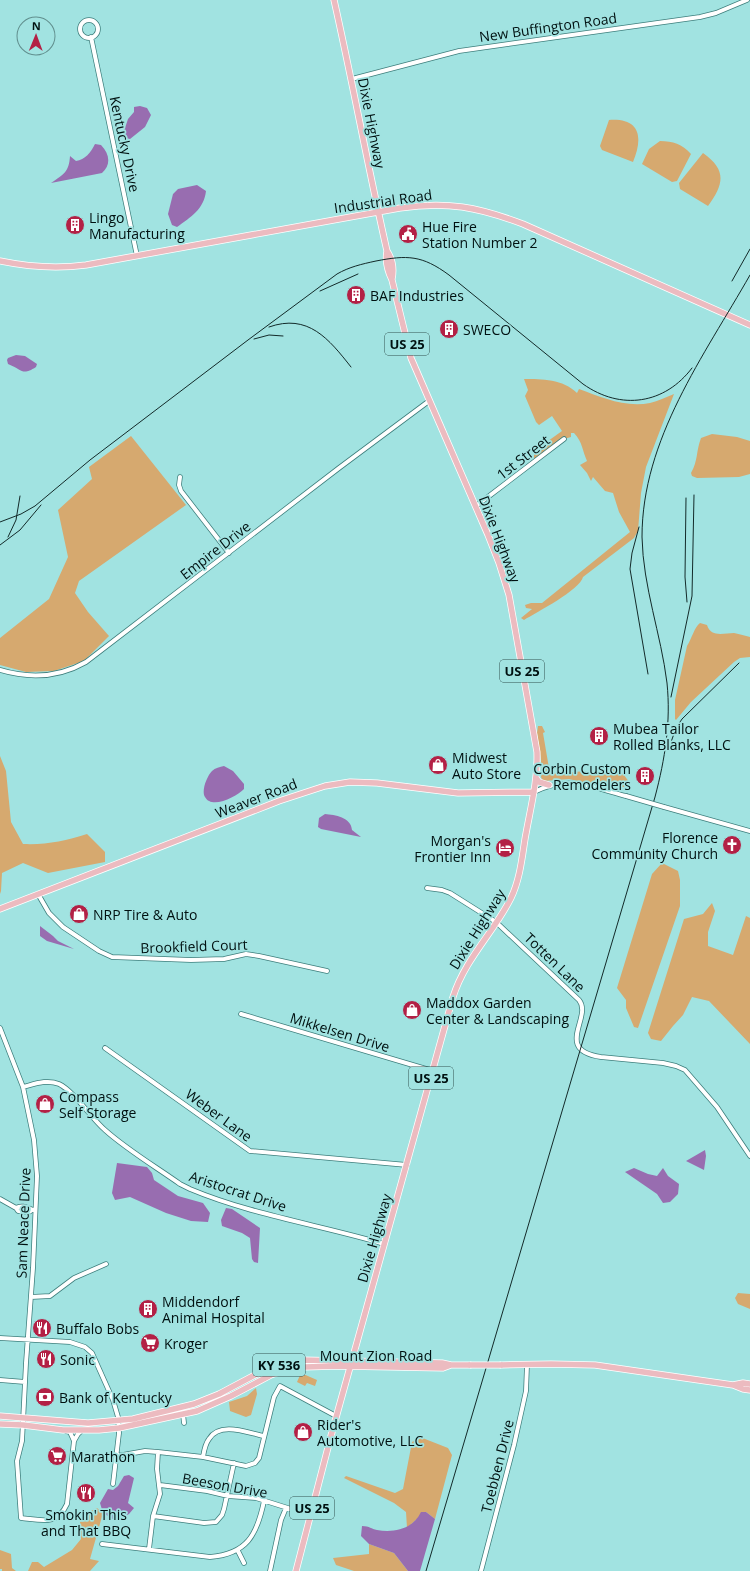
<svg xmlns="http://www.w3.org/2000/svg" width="750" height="1571" viewBox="0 0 750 1571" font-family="'Open Sans',sans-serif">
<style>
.green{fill:#d6a96f}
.water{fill:#986db0}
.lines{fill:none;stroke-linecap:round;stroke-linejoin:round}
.minor-casing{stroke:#3d7e7c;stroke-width:5.5}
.major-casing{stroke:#fff;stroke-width:7}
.minor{stroke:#fff;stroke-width:4}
.major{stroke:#ecbbc0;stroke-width:5.5}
.rail{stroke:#132a29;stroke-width:1}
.minor-bridge-casing{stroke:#3d7e7c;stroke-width:5.5;stroke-linecap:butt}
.major-bridge-casing{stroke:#fff;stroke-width:7;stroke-linecap:butt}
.minor-bridge{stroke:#fff;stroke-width:4}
.major-bridge{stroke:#ecbbc0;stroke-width:5.5}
.labels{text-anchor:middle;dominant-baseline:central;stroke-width:3.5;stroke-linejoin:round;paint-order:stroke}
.shield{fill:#a1e3e1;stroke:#30504f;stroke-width:1}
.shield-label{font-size:13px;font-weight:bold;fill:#011}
.street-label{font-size:14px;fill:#011;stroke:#a1e3e1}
.poi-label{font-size:14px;fill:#011;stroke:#a1e3e1;text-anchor:start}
</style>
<rect width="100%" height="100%" fill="#a1e3e1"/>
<!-- green -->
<path class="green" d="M 609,120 C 641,118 643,138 633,162 L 602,150 L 600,146 Z
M 660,141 C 673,141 682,144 691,154 L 677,181 L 672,182 L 642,164 L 649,149 Z
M 703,153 C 727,170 724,184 708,206 L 680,189 L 679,183 Z
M 524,379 C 542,379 563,379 577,393 L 579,389 C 601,397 625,408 650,403 C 658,401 666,397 674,394 L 646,467 L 641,493 L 638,531 L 634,538 L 583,577 C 580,590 537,612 524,620 L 521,618 L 532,609 L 526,608 L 525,605 L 531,603 L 542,603 L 630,532 L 619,512 L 613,493 L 605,491 L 593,477 L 591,481 L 587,473 L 580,465 L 587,461 C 582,450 583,443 574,433 L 571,433 L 571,437 L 564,439 L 536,460 L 534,458 L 534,451 L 562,431 L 552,416 L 539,425 L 536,422 L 525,396 L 528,390 Z
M 712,434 L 737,437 L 750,441 L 750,474 L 739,477 L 697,478 L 692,476 L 691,473 C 698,461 696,451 701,438 Z
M 131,436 L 186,505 L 79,581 L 75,593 L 88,612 L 109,636 L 84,661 L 54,671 L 26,672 L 0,665 L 0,638 L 49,599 L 68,557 L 58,510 L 92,479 L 89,467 Z
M 700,623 L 707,625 C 711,638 724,633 734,633 C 740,634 745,636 750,637 L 750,657 L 740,658 L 734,662 L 691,702 L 676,720 L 675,719 L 675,700 L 687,646 C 692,638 694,628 700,623 Z
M 538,726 L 542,726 L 545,732 L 543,733 L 550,774 L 586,771 L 588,774 L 605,772 L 605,773 L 610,773 L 609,768 L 617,766 L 630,783 L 629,786 L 611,789 L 569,779 L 543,781 L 541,777 L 541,761 L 537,733 Z
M 0,756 L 6,771 L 11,822 L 23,844 C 46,845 65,841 87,834 L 105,852 L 105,862 L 48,873 L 23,863 L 2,873 L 1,891 L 0,894 Z
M 662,863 L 678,871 L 680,880 L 680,906 L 638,1028 L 634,1027 L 626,1008 L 626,1000 L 617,988 L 652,874 Z
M 712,903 L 715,911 L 708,932 L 708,946 L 733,955 L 746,916 L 750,918 L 750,1044 L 709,1001 L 692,997 L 683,1015 L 673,1026 L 661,1041 L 651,1039 L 648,1033 L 684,919 L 703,914 Z
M 738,1293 L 750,1294 L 750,1309 L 738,1304 L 735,1298 Z
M 301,1373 L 317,1380 L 315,1386 L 307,1383 L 305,1386 L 297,1382 Z
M 256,1388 L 257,1394 L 251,1415 L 246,1417 L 230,1411 L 229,1402 L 247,1396 Z
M 420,1437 L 448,1448 L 452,1455 L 435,1519 L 426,1512 L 419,1517 L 407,1528 L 406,1512 L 394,1503 L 344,1478 L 346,1476 L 395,1493 L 403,1489 L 412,1442 Z
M 97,1508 L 103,1513 L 90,1559 L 99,1561 L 90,1571 L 28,1571 L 32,1562 L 38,1562 L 44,1567 L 72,1550 L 81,1539 L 80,1522 L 89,1512 Z
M 369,1544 L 394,1553 L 408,1571 L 354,1571 L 336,1565 L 333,1558 L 369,1554 Z
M 0,1550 L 11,1554 L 12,1568 L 16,1571 L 21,1571 L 2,1571 L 2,1569 L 0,1569 Z"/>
<!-- water -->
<path class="water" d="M 140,106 L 147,108 L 151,115 L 145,127 L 130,139 L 122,137 L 128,119 L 134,112 L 134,107 Z
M 95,144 L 101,145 C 110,154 111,165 102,173 L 51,183 C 64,174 69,172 70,156 L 76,161 C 85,160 91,152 95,144 Z
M 197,185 L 206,191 C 204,209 191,217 177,227 L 172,225 L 168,214 L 173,194 L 178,189 Z
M 16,355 L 25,356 L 37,364 L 36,367 C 22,376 23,370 8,364 L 7,360 L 8,358 Z
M 224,766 L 233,771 L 244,784 L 244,789 C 237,796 212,810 205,797 C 201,791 207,776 212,771 C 215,768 220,767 224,766 Z
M 325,814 C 335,815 351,817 352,830 L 361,837 L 321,829 L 318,827 L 319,818 Z
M 40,926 L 53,936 L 58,941 L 74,949 L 47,941 L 40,936 Z
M 705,1150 L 706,1156 L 704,1170 L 686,1161 Z
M 117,1163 L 147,1167 L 152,1173 L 154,1180 L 178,1196 L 203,1203 L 210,1213 L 208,1222 L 191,1221 L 166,1213 L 130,1197 L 115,1200 L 112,1193 Z
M 634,1168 L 648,1174 L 657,1176 L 663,1168 L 668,1176 L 679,1184 L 678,1194 L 670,1202 L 663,1203 L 657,1194 L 625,1172 Z
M 226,1208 L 232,1209 L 260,1228 L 258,1263 L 254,1262 L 252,1259 L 250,1238 L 242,1233 L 222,1226 L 221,1220 Z
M 129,1475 L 134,1478 L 128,1503 L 134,1508 L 129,1514 L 116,1521 L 103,1513 L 100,1503 L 108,1489 L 113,1490 L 118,1486 L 124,1476 Z
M 421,1512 L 426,1512 L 435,1519 L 420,1571 L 408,1571 L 394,1553 L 369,1544 L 361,1536 L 362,1526 C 370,1526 371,1529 377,1530 C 394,1533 413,1529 421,1512 Z"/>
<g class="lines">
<!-- minor casing -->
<g class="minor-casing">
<path id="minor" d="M80 29a9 9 0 1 1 18 0a9 9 0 1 1-18 0Z
M 91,37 L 137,256
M 352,79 L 459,51 L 700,17 L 716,13 L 747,0
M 180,477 L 179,485 L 181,491 L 229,553
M 476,506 L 564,439
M 0,670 C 30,679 58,678 86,662 L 339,468 L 429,401
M 534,792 C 567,775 592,787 626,796
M 664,807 L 750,831
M 427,888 L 442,890 L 450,893 L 496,922 L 579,1000 C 593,1017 553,1050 601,1057 L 663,1063 L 676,1066 L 685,1070 L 717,1107 L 750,1156
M 38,894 L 49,913 L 63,927 L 99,951 L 112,957 L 191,960 L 224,959 L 246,954 L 259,956 L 327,971
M 241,1014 L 433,1071
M 0,1028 L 23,1087 L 34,1140 L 37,1176 L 33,1268 L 26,1363 L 22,1441 L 17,1461 L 21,1518 C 42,1520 57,1526 67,1504 L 74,1441 L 78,1434 L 82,1430
M 105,1048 L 250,1151 L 407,1165
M 23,1087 C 35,1084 47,1079 59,1084 C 74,1091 91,1118 105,1130 C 126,1149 156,1167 180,1184 L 190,1189 C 252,1215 320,1225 384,1244
M 0,1199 L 16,1208 L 18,1211 L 29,1212 L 32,1210
M 16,1208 C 23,1204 29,1209 34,1210
M 31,1297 L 50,1296 L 74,1278 L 106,1264
M 0,1338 L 70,1342 L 85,1347 L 92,1353 L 113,1400 L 118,1417 L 119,1433 L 113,1484
M 0,1380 L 25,1382
M 183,1414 L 184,1423
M 66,1431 L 70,1432 L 74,1441
M 117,1456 L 145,1451 L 158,1452 L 203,1457 L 246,1466 L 255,1463 L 259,1458 L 274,1397 L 280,1386 L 336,1416
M 203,1457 C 204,1451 205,1444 209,1439 C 220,1421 248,1433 264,1436
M 160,1485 L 207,1491 L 228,1496 L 256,1498 L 310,1515
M 153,1516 L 204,1523 L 216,1522 L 222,1515 L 224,1509 L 234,1463
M 102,1544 L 210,1557 C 247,1554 257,1535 264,1501
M 149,1549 L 153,1516 L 160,1494 L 157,1469 L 158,1452
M 238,1551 L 244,1563
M 270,1571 L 281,1520 L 286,1508
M 481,1571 L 514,1445 L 526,1391 L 527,1365"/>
</g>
<!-- major casing -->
<g class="major-casing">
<path id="major" d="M 334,0 C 353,84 368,168 387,251 C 393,260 394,269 392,279
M 0,261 C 29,267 56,269 86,265 L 400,208 C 447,201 478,207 523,224 L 750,325
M 536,778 L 539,782 L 549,785
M 0,909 L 279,801 L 325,786 L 350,782 L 377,783 L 458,793 L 534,792
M 501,1365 L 551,1364 L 595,1365 L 733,1385 L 743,1389 L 750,1390
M 733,1385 L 743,1383 L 750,1384
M 0,1416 L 88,1423 L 133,1419 L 194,1404 L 219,1394 L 268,1368 L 291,1362 L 302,1360 L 442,1363 L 451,1365 L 470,1365
M 0,1424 L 23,1425 L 63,1430 L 99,1430 L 119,1428 L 197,1411 L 231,1396 L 271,1375 L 285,1370 L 305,1367 L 338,1366 L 443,1368 L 451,1365
M 296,1571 L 332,1432 L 453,997 C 465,959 494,932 511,898 C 520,879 522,858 525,839 C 530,810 538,781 537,752 L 509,595 L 499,563 L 488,535 L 411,358 L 392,280 C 387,270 385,262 387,251"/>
</g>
<!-- minor -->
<use href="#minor" class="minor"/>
<!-- major -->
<use href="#major" class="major"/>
<!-- rail -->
<path class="rail" d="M 732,281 L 750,249
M 320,291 L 358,274
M 269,327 C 308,313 329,339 351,367
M 254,339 L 269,335 L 283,336
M 686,498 L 685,577 L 687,602
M 0,522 L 21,514 L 35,506 L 90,460 L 248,340 L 337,274 C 349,267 362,264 376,261 C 407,255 422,255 449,275 L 583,384 C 621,411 665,404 692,368
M 639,527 L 632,553 L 630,569 L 648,674
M 8,537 L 16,520 L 20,496
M 0,545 L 20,530 L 41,505
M 671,697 L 692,596 L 694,495
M 670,745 L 676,728 L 682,719 L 739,663
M 426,1571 L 655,797 C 665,759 671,722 667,683 C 661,634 643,587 642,537 C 642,439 704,356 750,275"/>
<!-- minor-bridge casing -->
<g class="minor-bridge-casing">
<path id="minor-bridge" d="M 626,796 L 664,807"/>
</g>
<!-- major-bridge casing -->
<g class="major-bridge-casing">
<path id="major-bridge" d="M 470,1365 L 501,1365"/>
</g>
<!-- minor-bridge -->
<use href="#minor-bridge" class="minor-bridge"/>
<!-- major-bridge -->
<use href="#major-bridge" class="major-bridge"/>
</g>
<!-- icons -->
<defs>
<g id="building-disc" transform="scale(1)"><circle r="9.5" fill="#b32045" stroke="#a1e3e1"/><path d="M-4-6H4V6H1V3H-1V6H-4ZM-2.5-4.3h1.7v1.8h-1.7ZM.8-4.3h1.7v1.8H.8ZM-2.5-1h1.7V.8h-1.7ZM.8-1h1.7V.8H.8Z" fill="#fff"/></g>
<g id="civic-disc" transform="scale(1)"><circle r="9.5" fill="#b32045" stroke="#a1e3e1"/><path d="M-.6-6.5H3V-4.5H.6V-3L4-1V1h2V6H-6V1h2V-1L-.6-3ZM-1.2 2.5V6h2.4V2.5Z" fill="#fff"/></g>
<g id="shop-disc" transform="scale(1)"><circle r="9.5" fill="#b32045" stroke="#a1e3e1"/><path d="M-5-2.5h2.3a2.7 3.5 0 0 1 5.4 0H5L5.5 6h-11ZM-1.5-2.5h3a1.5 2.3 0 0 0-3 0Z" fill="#fff"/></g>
<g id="church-disc" transform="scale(1)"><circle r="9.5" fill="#b32045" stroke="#a1e3e1"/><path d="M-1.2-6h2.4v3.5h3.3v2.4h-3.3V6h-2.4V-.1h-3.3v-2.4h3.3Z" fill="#fff"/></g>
<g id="hotel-disc" transform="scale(1)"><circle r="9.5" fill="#b32045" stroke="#a1e3e1"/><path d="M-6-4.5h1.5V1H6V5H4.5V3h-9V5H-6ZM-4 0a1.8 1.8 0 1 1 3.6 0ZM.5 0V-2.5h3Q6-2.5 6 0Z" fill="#fff"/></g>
<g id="restaurant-disc" transform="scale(1)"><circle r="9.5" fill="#b32045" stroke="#a1e3e1"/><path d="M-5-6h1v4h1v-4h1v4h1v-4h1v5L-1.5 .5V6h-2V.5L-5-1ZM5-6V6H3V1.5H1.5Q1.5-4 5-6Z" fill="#fff"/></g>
<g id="supermarket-disc" transform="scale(1)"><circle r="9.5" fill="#b32045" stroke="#a1e3e1"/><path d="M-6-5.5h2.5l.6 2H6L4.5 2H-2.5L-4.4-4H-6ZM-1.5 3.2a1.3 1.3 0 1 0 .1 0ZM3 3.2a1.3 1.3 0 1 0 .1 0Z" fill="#fff"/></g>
<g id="bank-disc" transform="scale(1)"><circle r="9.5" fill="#b32045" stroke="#a1e3e1"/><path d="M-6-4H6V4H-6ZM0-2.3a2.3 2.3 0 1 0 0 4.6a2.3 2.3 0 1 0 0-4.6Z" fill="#fff"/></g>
</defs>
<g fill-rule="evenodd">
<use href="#building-disc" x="75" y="225"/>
<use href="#civic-disc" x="408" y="234"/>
<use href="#building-disc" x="356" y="295"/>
<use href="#building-disc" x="449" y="329"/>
<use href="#building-disc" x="599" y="736"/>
<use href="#shop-disc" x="438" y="765"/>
<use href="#building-disc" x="645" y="776"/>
<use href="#church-disc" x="732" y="845"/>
<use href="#hotel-disc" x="505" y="848"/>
<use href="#shop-disc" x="79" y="914"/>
<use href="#shop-disc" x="412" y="1010"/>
<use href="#shop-disc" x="45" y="1104"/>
<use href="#building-disc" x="148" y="1309"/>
<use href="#restaurant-disc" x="42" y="1328"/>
<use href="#supermarket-disc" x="150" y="1343"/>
<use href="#restaurant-disc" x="46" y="1359"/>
<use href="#bank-disc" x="45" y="1397"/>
<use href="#shop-disc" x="303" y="1432"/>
<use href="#supermarket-disc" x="57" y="1456"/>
<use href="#restaurant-disc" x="86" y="1493"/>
</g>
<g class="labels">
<!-- shield labels -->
<g class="shield">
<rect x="385" y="333" width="44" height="22" rx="3"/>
<rect x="500" y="660" width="44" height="22" rx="3"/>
<rect x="409" y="1067" width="44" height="22" rx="3"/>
<rect x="253" y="1354" width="52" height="22" rx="3"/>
<rect x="290" y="1497" width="44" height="22" rx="3"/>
</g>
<g class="shield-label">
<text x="407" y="344">US 25</text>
<text x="522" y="671">US 25</text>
<text x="431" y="1078">US 25</text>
<text x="279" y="1365">KY 536</text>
<text x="312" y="1508">US 25</text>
</g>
<!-- street labels -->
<g class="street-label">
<text transform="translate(548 27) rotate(-8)">New Buffington Road</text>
<text transform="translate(372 123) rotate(79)">Dixie Highway</text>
<text transform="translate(125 144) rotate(78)">Kentucky Drive</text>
<text transform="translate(383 201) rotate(-8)">Industrial Road</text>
<text transform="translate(523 457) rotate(-38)">1st Street</text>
<text transform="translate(500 539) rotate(69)">Dixie Highway</text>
<text transform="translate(215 550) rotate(-38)">Empire Drive</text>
<text transform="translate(256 798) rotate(-21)">Weaver Road</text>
<text transform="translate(477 929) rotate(-58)">Dixie Highway</text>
<text transform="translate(194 946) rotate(-2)">Brookfield Court</text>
<text transform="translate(555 962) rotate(44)">Totten Lane</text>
<text transform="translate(340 1032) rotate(17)">Mikkelsen Drive</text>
<text transform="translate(219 1115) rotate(36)">Weber Lane</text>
<text transform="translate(238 1191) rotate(18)">Aristocrat Drive</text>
<text transform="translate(23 1223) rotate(-88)">Sam Neace Drive</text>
<text transform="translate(374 1238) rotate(-74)">Dixie Highway</text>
<text x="376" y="1355">Mount Zion Road</text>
<text transform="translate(497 1466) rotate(-76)">Toebben Drive</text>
<text transform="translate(225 1485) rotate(10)">Beeson Drive</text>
</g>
<!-- poi labels -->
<g class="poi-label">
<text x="89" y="217">Lingo<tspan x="89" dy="16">Manufacturing</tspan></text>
<text x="422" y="226">Hue Fire<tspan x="422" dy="16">Station Number 2</tspan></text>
<text x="370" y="295">BAF Industries</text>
<text x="463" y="329">SWECO</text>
<text x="613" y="728">Mubea Tailor<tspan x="613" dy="16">Rolled Blanks, LLC</tspan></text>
<text x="452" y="757">Midwest<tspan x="452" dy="16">Auto Store</tspan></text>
<text x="631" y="768" text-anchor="end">Corbin Custom<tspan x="631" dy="16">Remodelers</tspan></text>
<text x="718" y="837" text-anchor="end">Florence<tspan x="718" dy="16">Community Church</tspan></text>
<text x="491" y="840" text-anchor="end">Morgan's<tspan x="491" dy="16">Frontier Inn</tspan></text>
<text x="93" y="914">NRP Tire &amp; Auto</text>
<text x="426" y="1002">Maddox Garden<tspan x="426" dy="16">Center &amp; Landscaping</tspan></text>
<text x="59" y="1096">Compass<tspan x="59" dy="16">Self Storage</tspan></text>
<text x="162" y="1301">Middendorf<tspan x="162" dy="16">Animal Hospital</tspan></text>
<text x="56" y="1328">Buffalo Bobs</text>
<text x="164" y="1343">Kroger</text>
<text x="60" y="1359">Sonic</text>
<text x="59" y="1397">Bank of Kentucky</text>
<text x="317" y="1424">Rider's<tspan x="317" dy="16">Automotive, LLC</tspan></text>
<text x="71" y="1456">Marathon</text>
<text x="86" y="1514" text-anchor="middle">Smokin' This<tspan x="86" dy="16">and That BBQ</tspan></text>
</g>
</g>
<!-- north arrow -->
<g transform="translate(36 36) rotate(1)"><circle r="19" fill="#a1e3e1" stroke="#618f8e"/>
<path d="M0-3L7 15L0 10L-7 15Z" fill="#b32045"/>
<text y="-6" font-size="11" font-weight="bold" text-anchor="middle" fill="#001111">N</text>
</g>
</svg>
